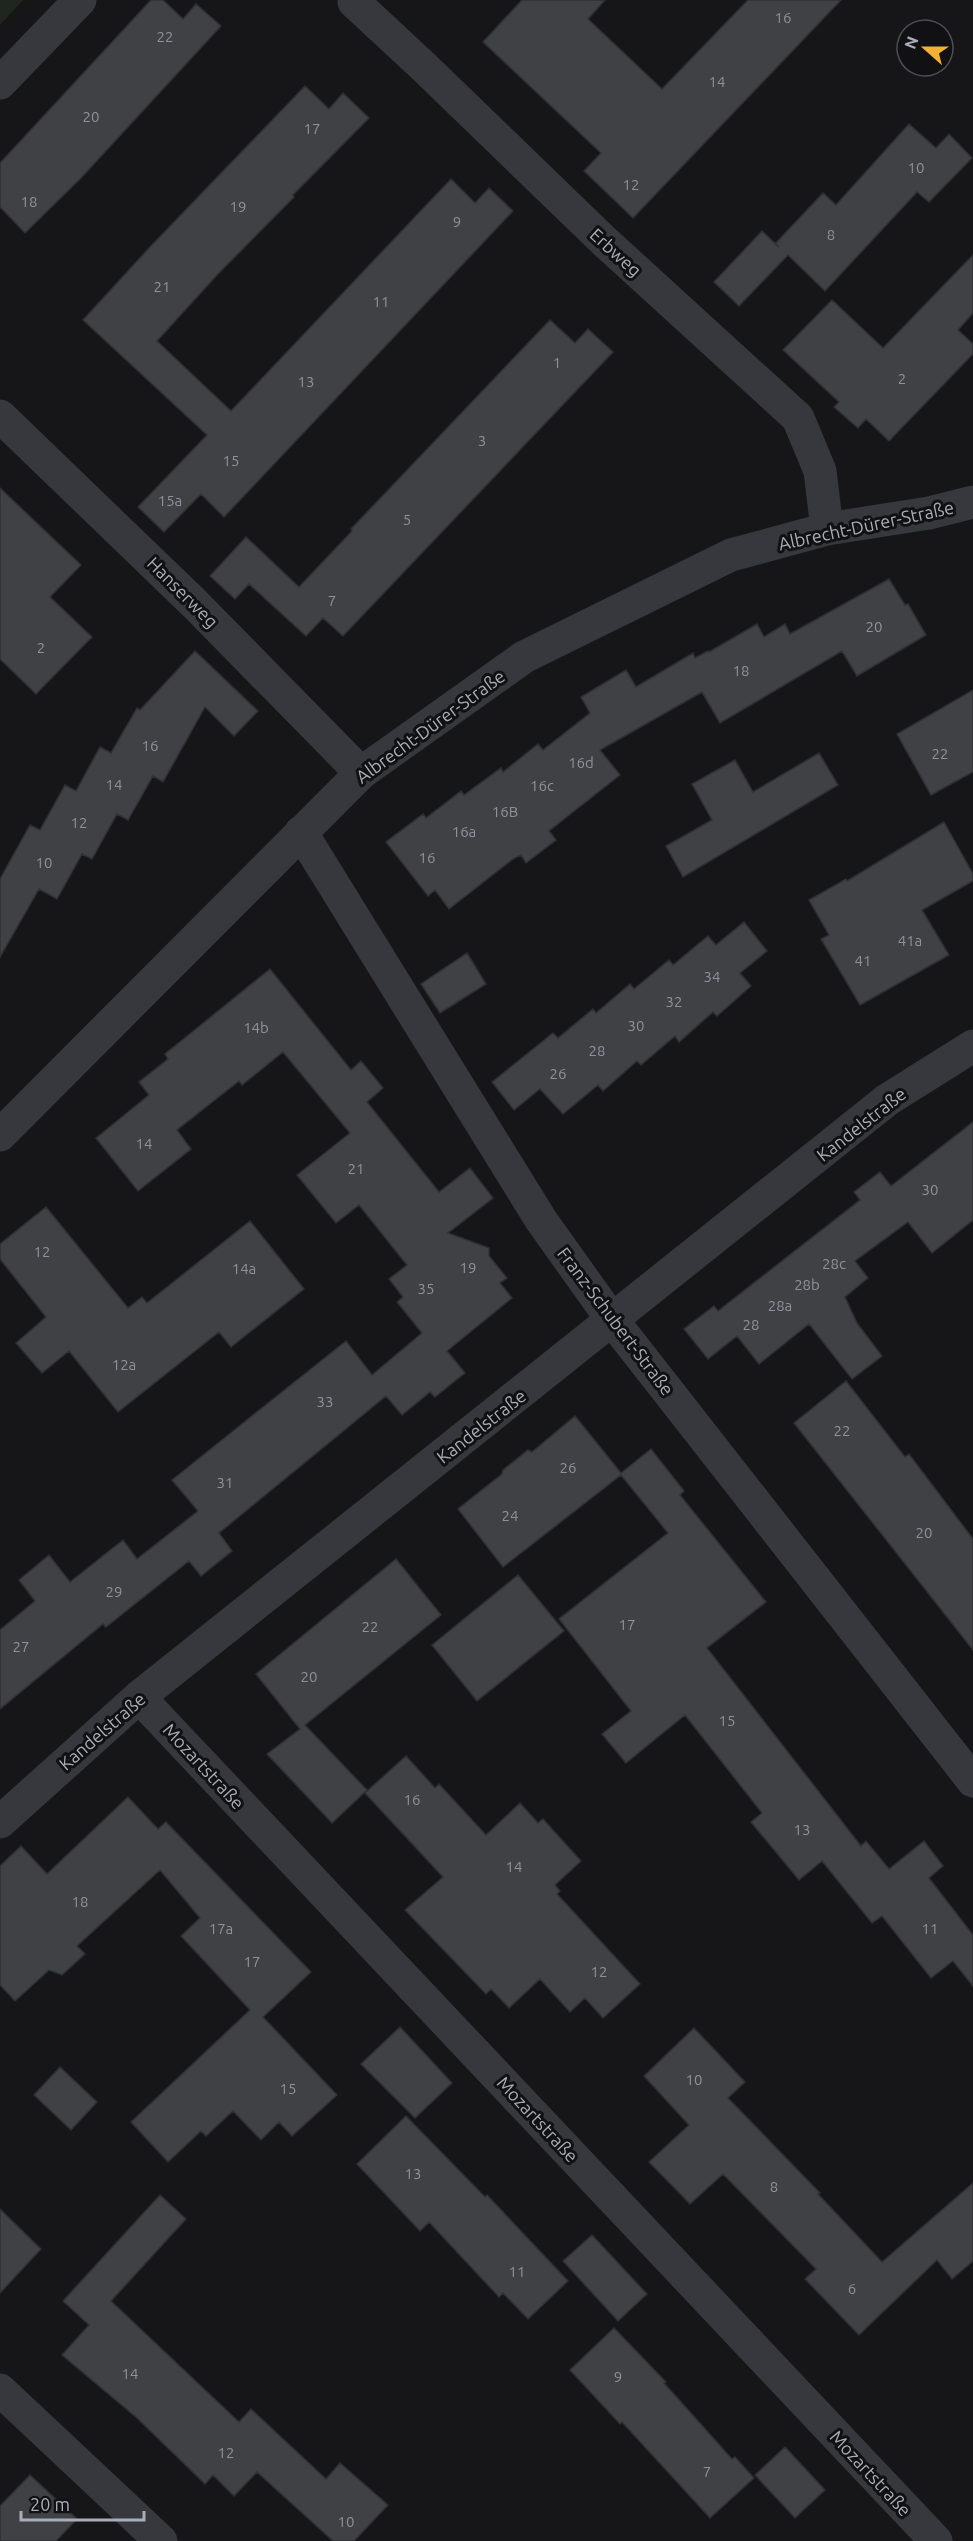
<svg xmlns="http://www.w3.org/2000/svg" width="973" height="2541" viewBox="0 0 973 2541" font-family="Ubuntu,sans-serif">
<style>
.green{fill:#1e261f}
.building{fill:#404145;stroke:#303034;stroke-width:1.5}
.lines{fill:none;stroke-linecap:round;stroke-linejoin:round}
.minor{stroke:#37383d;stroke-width:33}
.labels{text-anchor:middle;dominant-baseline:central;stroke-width:6;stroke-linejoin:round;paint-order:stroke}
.number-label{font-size:15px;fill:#8e929b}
.street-label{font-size:18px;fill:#a8adb8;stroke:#111113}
</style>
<rect width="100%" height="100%" fill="#161618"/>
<!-- green -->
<path class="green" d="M 0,0 L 23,0 L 0,25 Z"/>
<!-- building -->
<path class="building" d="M 151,0 L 163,0 L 183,19 L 196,4 L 221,26 L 81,178 L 25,233 L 0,207 L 0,163 Z
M 522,0 L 605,0 L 588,19 L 662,89 L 748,0 L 841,0 L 633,218 L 584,171 L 601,153 L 483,42 Z
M 305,86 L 329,109 L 343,93 L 369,118 L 293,195 L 294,197 L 217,275 L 157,341 L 231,411 L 451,179 L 475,203 L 489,188 L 513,211 L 224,517 L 201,494 L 164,532 L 138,507 L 207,435 L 83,320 L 150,247 Z
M 909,124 L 936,148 L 949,134 L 972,158 L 929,202 L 917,192 L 825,291 L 788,255 L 739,306 L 714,282 L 762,231 L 779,247 L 775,244 L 823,193 L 836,205 Z
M 973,255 L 973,313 L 958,330 L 973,344 L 973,354 L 889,441 L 866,419 L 858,428 L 834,407 L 839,402 L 783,350 L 832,300 L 883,348 Z
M 550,320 L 575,343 L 588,329 L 613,352 L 343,636 L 323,618 L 306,636 L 249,584 L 235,599 L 210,576 L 246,537 L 299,587 L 352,531 L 351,529 Z
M 0,488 L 81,565 L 50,597 L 92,637 L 36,694 L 0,659 Z
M 889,579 L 905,605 L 908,604 L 926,635 L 857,676 L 842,651 L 720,723 L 702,692 L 600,750 L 620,775 L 549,831 L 556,840 L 526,863 L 521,855 L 513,859 L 449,909 L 435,890 L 428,896 L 386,842 L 423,814 L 426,818 L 461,791 L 464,795 L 501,768 L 503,772 L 538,744 L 543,750 L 590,713 L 581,697 L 626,670 L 636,687 L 693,653 L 695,658 L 708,651 L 709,652 L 757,624 L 764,637 L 785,624 L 790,634 Z
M 195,651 L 258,711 L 234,736 L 205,707 L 163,782 L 153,776 L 128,820 L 117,814 L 92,859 L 82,854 L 57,899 L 39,889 L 0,957 L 0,879 L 30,825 L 40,830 L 65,785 L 76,791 L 100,747 L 111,753 L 137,708 L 140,710 Z
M 973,690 L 973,772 L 931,795 L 897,734 Z
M 819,753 L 838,785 L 683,877 L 666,846 L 712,820 L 692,784 L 735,760 L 753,792 Z
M 944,822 L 973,874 L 973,881 L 922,910 L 949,955 L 860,1005 L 821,939 L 829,935 L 809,900 L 846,879 L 847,881 Z
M 744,922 L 767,951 L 740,973 L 751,986 L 717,1016 L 713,1012 L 679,1042 L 675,1036 L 641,1065 L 637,1061 L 603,1091 L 598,1085 L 563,1114 L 540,1089 L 514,1110 L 492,1082 L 553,1033 L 558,1038 L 593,1009 L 596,1013 L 630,984 L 634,989 L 669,960 L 673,965 L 708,936 L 716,945 Z
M 467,953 L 486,984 L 440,1013 L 421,984 Z
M 270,969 L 351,1070 L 361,1061 L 383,1088 L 367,1102 L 439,1192 L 470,1168 L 493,1198 L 448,1233 L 489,1248 L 489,1256 L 507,1278 L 500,1283 L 512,1298 L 447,1351 L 465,1373 L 435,1397 L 430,1392 L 402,1415 L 386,1396 L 219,1533 L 232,1551 L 201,1576 L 189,1561 L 106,1627 L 103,1624 L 0,1709 L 0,1630 L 35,1601 L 19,1580 L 49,1555 L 70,1582 L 123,1540 L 137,1559 L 198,1511 L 172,1480 L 258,1411 L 346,1341 L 372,1375 L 422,1333 L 397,1302 L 403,1297 L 389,1279 L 407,1265 L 359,1205 L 336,1223 L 297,1175 L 350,1133 L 283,1052 L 242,1085 L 239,1081 L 177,1130 L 191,1149 L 138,1191 L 96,1138 L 149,1095 L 139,1082 L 168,1059 L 165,1054 Z
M 973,1122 L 973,1220 L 932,1253 L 908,1222 L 855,1261 L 868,1278 L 845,1297 L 857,1323 L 882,1356 L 852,1379 L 809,1324 L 759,1364 L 737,1336 L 708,1359 L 684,1329 L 714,1306 L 718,1311 L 860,1200 L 854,1192 L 880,1172 L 891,1186 Z
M 46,1207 L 128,1308 L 142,1297 L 147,1303 L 250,1221 L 304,1289 L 231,1347 L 219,1332 L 118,1412 L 69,1351 L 42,1373 L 16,1343 L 46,1317 L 0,1259 L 0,1244 Z
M 846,1381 L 905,1457 L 909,1454 L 973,1539 L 973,1650 L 794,1423 Z
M 575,1416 L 621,1473 L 651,1449 L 684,1491 L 680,1495 L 766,1602 L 707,1648 L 861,1846 L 866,1841 L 889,1869 L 924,1841 L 943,1866 L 929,1878 L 973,1935 L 973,1986 L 953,1961 L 931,1978 L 882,1916 L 872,1923 L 822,1861 L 799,1880 L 751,1822 L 762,1813 L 685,1715 L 626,1763 L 602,1734 L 631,1711 L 559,1619 L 668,1533 L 621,1475 L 503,1567 L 458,1509 L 502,1474 L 503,1470 L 528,1450 L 532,1452 Z
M 396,1559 L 441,1615 L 305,1725 L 367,1790 L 332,1823 L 267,1754 L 300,1729 L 256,1674 Z
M 518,1575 L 564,1631 L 477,1701 L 432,1645 Z
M 406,1756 L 435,1788 L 439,1784 L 486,1835 L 520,1803 L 538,1823 L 543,1819 L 581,1861 L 555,1885 L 560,1891 L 557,1894 L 640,1984 L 603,2018 L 585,1998 L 570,2012 L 540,1979 L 509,2008 L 491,1989 L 486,1994 L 405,1910 L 443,1877 L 365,1793 Z
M 128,1797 L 158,1829 L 166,1822 L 311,1972 L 263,2017 L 337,2095 L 292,2136 L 279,2122 L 261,2140 L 233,2111 L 206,2136 L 201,2131 L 168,2162 L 131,2122 L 250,2010 L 181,1936 L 200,1918 L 160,1870 L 77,1946 L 85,1954 L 62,1975 L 49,1970 L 15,2001 L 0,1985 L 0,1866 L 21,1846 L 47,1874 Z
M 400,2027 L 452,2083 L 415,2118 L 361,2064 Z
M 694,2028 L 745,2082 L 728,2098 L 820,2193 L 818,2194 L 882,2262 L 973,2183 L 973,2261 L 952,2279 L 937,2260 L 859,2335 L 805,2279 L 816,2269 L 723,2174 L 690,2204 L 649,2162 L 689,2125 L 644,2076 Z
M 60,2067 L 97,2102 L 71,2130 L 34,2095 Z
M 406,2116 L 485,2197 L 487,2195 L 568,2281 L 528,2319 L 503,2293 L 499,2297 L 429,2222 L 420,2231 L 357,2164 Z
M 160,2195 L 186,2219 L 111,2301 L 239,2422 L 251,2409 L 326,2479 L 340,2463 L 388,2505 L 354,2541 L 333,2541 L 257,2472 L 234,2496 L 213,2475 L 205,2484 L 137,2418 L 62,2355 L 89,2325 L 63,2301 Z
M 0,2209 L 41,2249 L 0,2293 Z
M 592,2235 L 647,2294 L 618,2321 L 563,2261 Z
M 614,2328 L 666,2382 L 664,2383 L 732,2459 L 735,2457 L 754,2478 L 710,2518 L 622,2422 L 620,2424 L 570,2370 Z
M 785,2447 L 825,2490 L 795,2518 L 755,2475 Z
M 30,2475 L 77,2519 L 56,2541 L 0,2541 L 0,2506 Z"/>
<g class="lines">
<!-- minor -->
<path class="minor" d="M 354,2 L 424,67 L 604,241 L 798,418 L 820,471 L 827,529
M 0,83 L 80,0
M 0,416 L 195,604 L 361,773
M 301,832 L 541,1220 L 613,1321 L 973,1781
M 0,1135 L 361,773 L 524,657 L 731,555 L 827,529 L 929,513 L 973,502
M 139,1697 L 936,2541
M 0,1822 L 139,1697 L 887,1100 L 973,1046
M 0,2390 L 161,2541"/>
</g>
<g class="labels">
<!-- number labels -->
<g class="number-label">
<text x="783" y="17">16</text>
<text x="165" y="36">22</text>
<text x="717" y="81">14</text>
<text x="91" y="116">20</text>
<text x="312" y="128">17</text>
<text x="916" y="167">10</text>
<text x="631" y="184">12</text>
<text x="29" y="201">18</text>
<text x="238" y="206">19</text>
<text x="457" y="221">9</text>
<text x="831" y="234">8</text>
<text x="162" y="286">21</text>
<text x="381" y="301">11</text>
<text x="557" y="362">1</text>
<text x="902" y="378">2</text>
<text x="306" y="381">13</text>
<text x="482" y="440">3</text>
<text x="231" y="460">15</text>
<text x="170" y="500">15a</text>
<text x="407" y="519">5</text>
<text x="332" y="600">7</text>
<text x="874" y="626">20</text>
<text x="41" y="647">2</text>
<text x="741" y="670">18</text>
<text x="150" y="745">16</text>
<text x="940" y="753">22</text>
<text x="581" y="762">16d</text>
<text x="114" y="784">14</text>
<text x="542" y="785">16c</text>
<text x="505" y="811">16B</text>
<text x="79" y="822">12</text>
<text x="464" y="831">16a</text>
<text x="427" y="857">16</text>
<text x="44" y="862">10</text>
<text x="910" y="940">41a</text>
<text x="863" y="960">41</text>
<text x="712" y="976">34</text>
<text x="674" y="1001">32</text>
<text x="636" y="1025">30</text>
<text x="256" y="1027">14b</text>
<text x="597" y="1050">28</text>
<text x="558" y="1073">26</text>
<text x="144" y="1143">14</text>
<text x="356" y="1168">21</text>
<text x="930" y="1189">30</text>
<text x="42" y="1251">12</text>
<text x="834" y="1263">28c</text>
<text x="468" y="1267">19</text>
<text x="244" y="1268">14a</text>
<text x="807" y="1284">28b</text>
<text x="426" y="1288">35</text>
<text x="780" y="1305">28a</text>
<text x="751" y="1324">28</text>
<text x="124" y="1364">12a</text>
<text x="325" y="1401">33</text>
<text x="842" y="1430">22</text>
<text x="568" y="1467">26</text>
<text x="225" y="1482">31</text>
<text x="510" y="1515">24</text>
<text x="924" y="1532">20</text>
<text x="114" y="1591">29</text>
<text x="627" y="1624">17</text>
<text x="370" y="1626">22</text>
<text x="21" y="1646">27</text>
<text x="309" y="1676">20</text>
<text x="727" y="1720">15</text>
<text x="412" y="1799">16</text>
<text x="802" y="1829">13</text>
<text x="514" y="1866">14</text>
<text x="80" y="1901">18</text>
<text x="221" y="1928">17a</text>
<text x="930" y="1928">11</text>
<text x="252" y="1961">17</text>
<text x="599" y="1971">12</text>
<text x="694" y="2079">10</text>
<text x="288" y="2088">15</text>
<text x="413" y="2173">13</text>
<text x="774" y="2186">8</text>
<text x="517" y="2271">11</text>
<text x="852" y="2288">6</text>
<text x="130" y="2373">14</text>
<text x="618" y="2376">9</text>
<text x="226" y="2452">12</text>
<text x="707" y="2471">7</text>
<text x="346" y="2521">10</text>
</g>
<!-- street labels -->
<g class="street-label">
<text transform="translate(616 252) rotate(42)">Erbweg</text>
<text transform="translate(866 525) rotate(-12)">Albrecht-Dürer-Straße</text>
<text transform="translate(183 592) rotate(45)">Hanserweg</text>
<text transform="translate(430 726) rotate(-36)">Albrecht-Dürer-Straße</text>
<text transform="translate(861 1124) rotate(-38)">Kandelstraße</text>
<text transform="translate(616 1321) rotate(53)">Franz-Schubert-Straße</text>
<text transform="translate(481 1426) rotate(-38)">Kandelstraße</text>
<text transform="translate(102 1731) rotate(-41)">Kandelstraße</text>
<text transform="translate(204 1766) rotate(47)">Mozartstraße</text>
<text transform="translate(538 2119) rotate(47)">Mozartstraße</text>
<text transform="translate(871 2473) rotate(47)">Mozartstraße</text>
</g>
</g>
<!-- north arrow -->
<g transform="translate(925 48) rotate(291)"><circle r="28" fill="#111113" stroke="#4d4f55" stroke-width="1.5"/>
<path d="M0-4.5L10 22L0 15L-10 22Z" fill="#f2b134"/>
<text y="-9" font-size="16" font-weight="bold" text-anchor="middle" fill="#a8adb8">N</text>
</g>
<!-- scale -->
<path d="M21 2511v9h123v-9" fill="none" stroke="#a8adb8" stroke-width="3"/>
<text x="30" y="2511" font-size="18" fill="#a8adb8" stroke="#111113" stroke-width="4.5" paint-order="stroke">20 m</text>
</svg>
